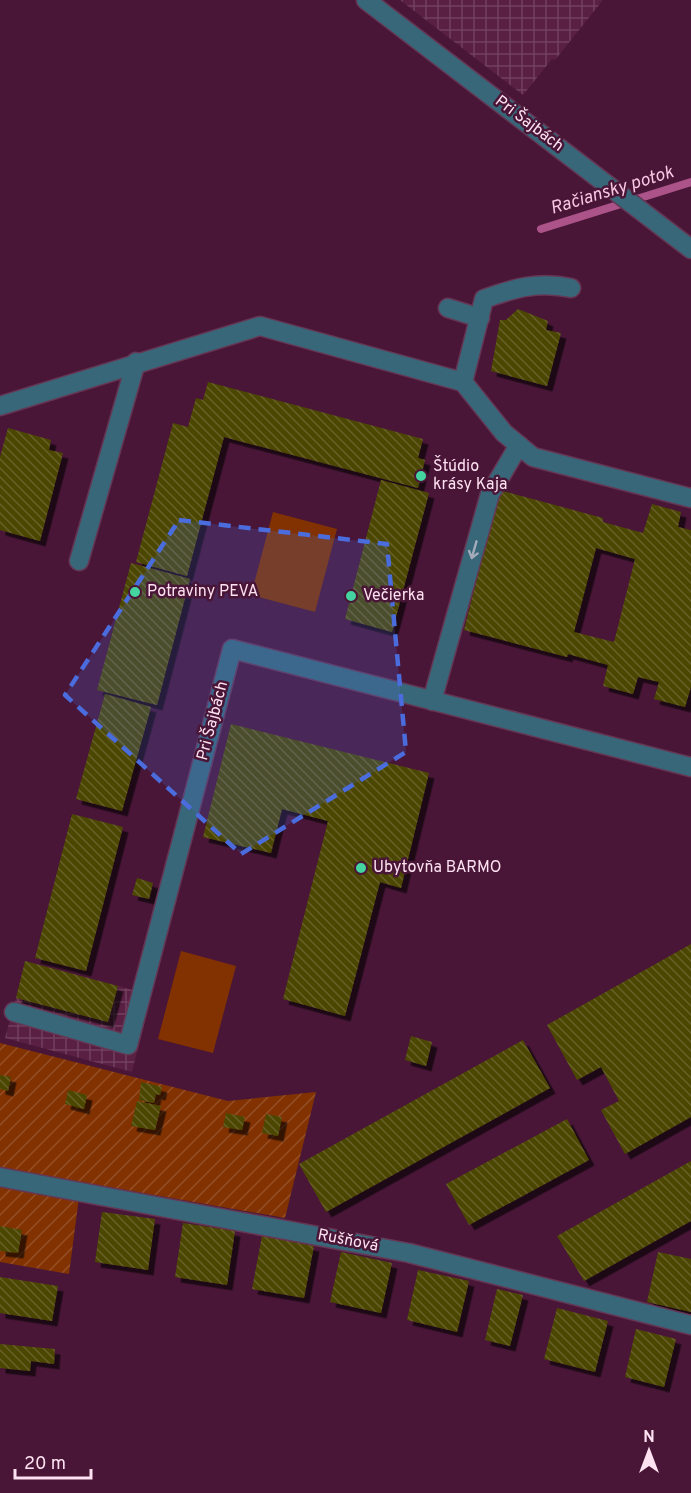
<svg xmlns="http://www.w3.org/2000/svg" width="691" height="1493" viewBox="0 0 691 1493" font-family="Overpass,sans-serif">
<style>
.industrial{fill:url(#industrial-grid)}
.green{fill:#823201}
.garden{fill:url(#garden-furrows)}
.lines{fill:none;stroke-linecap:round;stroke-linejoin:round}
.stream{stroke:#ac538a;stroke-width:8}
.building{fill:url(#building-back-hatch);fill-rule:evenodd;filter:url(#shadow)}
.minor-casing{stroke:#663755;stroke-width:21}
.minor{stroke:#376779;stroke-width:18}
.oneway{stroke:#a4abbb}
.marked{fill:#4a6cdd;fill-opacity:0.2;stroke:#4a6cdd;stroke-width:4.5;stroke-dasharray:12 8;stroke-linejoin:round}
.poi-dot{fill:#44d49f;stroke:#491637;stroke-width:2}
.labels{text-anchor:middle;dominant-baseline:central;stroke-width:5;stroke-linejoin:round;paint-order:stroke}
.street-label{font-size:16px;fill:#fee2f1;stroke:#491637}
.poi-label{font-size:16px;fill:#fee2f1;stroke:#491637;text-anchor:start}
.water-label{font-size:18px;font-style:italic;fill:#f8c7e2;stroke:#491637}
</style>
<defs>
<pattern id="industrial-grid" width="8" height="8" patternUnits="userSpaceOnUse" patternTransform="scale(1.5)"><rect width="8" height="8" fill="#592044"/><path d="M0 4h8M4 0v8" fill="none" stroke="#72405f"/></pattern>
<pattern id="garden-furrows" width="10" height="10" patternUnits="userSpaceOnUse" patternTransform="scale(1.5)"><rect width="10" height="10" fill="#823201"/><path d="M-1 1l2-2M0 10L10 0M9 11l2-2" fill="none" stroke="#954f26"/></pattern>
<pattern id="building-back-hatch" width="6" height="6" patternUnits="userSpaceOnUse" patternTransform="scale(1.5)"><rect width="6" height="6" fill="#4c4704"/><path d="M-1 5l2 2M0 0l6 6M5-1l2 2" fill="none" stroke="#676129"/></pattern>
<filter id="shadow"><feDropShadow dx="5.5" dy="5.5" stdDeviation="0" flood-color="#0009"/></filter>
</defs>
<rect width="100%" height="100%" fill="#491637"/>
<!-- industrial -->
<path class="industrial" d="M 400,0 L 603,0 L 555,60 L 552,59 L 523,95 Z
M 118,986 L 151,995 L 132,1072 L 5,1038 L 16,998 L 108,1022 Z"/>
<!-- green -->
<path class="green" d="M 273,512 L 337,529 L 315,612 L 251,595 Z
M 181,951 L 236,966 L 213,1053 L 158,1039 Z"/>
<!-- garden -->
<path class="garden" d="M 0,1043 L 228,1101 L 316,1092 L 285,1218 L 81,1182 L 69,1274 L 0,1262 Z"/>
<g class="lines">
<!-- stream -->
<path class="stream" d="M 541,229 L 691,182"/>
</g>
<!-- building -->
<path class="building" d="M 518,309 L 548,321 L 546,330 L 561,333 L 547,386 L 491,371 L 500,320 L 506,320 Z
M 208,382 L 423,439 L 418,458 L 425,460 L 418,488 L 224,437 L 187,576 L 136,562 L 173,423 L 188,427 L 196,398 L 203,400 Z
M 8,428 L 51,440 L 49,450 L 63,453 L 40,541 L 0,530 L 0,457 Z
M 381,480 L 429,493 L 392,632 L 345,619 Z
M 499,490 L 603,518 L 603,522 L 643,533 L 652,504 L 681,512 L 678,527 L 691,530 L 691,687 L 685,707 L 654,699 L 659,682 L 638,677 L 633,694 L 603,686 L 608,665 L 568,654 L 567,657 L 464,630 ZM 596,548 L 635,559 L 614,642 L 574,632 Z
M 131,563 L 190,579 L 157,705 L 97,690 Z
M 105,694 L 151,707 L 122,811 L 76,799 Z
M 231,724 L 429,773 L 401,888 L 380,882 L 345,1016 L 283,999 L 328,821 L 282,809 L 271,853 L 203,837 Z
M 72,814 L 123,827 L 86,971 L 35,958 Z
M 137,878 L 153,883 L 149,899 L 132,895 Z
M 691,944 L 691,1117 L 625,1154 L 601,1110 L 619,1101 L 601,1067 L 577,1080 L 547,1025 Z
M 25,961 L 118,986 L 108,1022 L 16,998 Z
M 411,1036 L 432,1042 L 426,1066 L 405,1060 Z
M 523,1040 L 550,1088 L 326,1212 L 299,1164 Z
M 0,1075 L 11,1077 L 8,1091 L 0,1089 Z
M 141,1082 L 162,1087 L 160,1095 L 156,1094 L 154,1103 L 139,1100 Z
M 68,1090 L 87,1095 L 84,1109 L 65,1104 Z
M 137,1101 L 161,1106 L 155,1130 L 131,1126 Z
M 226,1113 L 245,1117 L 242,1130 L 223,1127 Z
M 266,1114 L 282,1117 L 278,1136 L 262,1133 Z
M 567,1119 L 589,1160 L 469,1225 L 446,1184 Z
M 691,1161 L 691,1221 L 584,1281 L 557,1236 Z
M 102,1212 L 155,1219 L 148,1270 L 95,1262 Z
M 183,1223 L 235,1231 L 227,1285 L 175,1277 Z
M 0,1226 L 22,1230 L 18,1253 L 0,1251 Z
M 262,1236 L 314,1246 L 304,1298 L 252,1289 Z
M 341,1252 L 392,1263 L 381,1313 L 330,1302 Z
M 658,1252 L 691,1259 L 691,1312 L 647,1302 Z
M 418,1270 L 469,1281 L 457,1332 L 407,1320 Z
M 0,1277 L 58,1286 L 52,1321 L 0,1313 Z
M 497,1289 L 523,1295 L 510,1346 L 485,1340 Z
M 557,1308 L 608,1321 L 595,1372 L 544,1359 Z
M 636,1329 L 676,1339 L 664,1387 L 625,1377 Z
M 0,1344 L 55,1349 L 54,1364 L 31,1361 L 30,1371 L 0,1368 Z"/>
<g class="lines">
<!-- minor casing -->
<g class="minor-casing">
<path id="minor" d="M 366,0 L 691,249
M 448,308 L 480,318
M 463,382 L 484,299 C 514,288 539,281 571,288
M 0,406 L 260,326 L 463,382 L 504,433 L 533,457 L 691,498
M 79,561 L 136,362
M 432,701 L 490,494 L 519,445
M 14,1012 L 128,1045 L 232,649 L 691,767
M 0,1177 L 409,1253 L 691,1325"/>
</g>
<!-- minor -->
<use href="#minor" class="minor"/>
</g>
<!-- one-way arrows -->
<defs><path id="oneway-shaft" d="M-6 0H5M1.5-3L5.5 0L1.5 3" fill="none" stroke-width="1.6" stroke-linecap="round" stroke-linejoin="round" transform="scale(1.5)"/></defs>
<use class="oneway" href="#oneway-shaft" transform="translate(474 550) rotate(106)"/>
<!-- marked area -->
<path class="marked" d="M 179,520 L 387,544 L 406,752 L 241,854 L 65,695 Z"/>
<!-- markers -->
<g class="poi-dot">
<circle cx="421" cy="476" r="6"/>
<circle cx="135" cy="592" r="6"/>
<circle cx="351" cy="596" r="6"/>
<circle cx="361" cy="868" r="6"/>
</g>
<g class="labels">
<!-- street labels -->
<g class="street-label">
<text transform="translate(529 124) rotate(37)">Pri Šajbách</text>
<text transform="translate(213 721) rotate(-75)">Pri Šajbách</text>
<text transform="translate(348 1241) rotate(11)">Rušňová</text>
</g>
<!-- poi labels -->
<g class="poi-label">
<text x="433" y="467">Štúdio<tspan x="433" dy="18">krásy Kaja</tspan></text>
<text x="147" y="592">Potraviny PEVA</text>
<text x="363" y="596">Večierka</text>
<text x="373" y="868">Ubytovňa BARMO</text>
</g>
<!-- water labels -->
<g class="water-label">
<text transform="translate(612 191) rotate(-17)">Račiansky potok</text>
</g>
</g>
<!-- north arrow -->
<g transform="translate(649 1451)" stroke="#491637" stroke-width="4.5" paint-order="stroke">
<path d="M0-4.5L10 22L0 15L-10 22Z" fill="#fee2f1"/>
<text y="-9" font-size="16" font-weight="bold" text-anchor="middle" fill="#fee2f1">N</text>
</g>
<!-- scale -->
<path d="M15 1469v9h76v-9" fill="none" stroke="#fee2f1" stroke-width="3"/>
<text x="24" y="1469" font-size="18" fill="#fee2f1" stroke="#491637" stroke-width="4.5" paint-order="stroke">20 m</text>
</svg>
